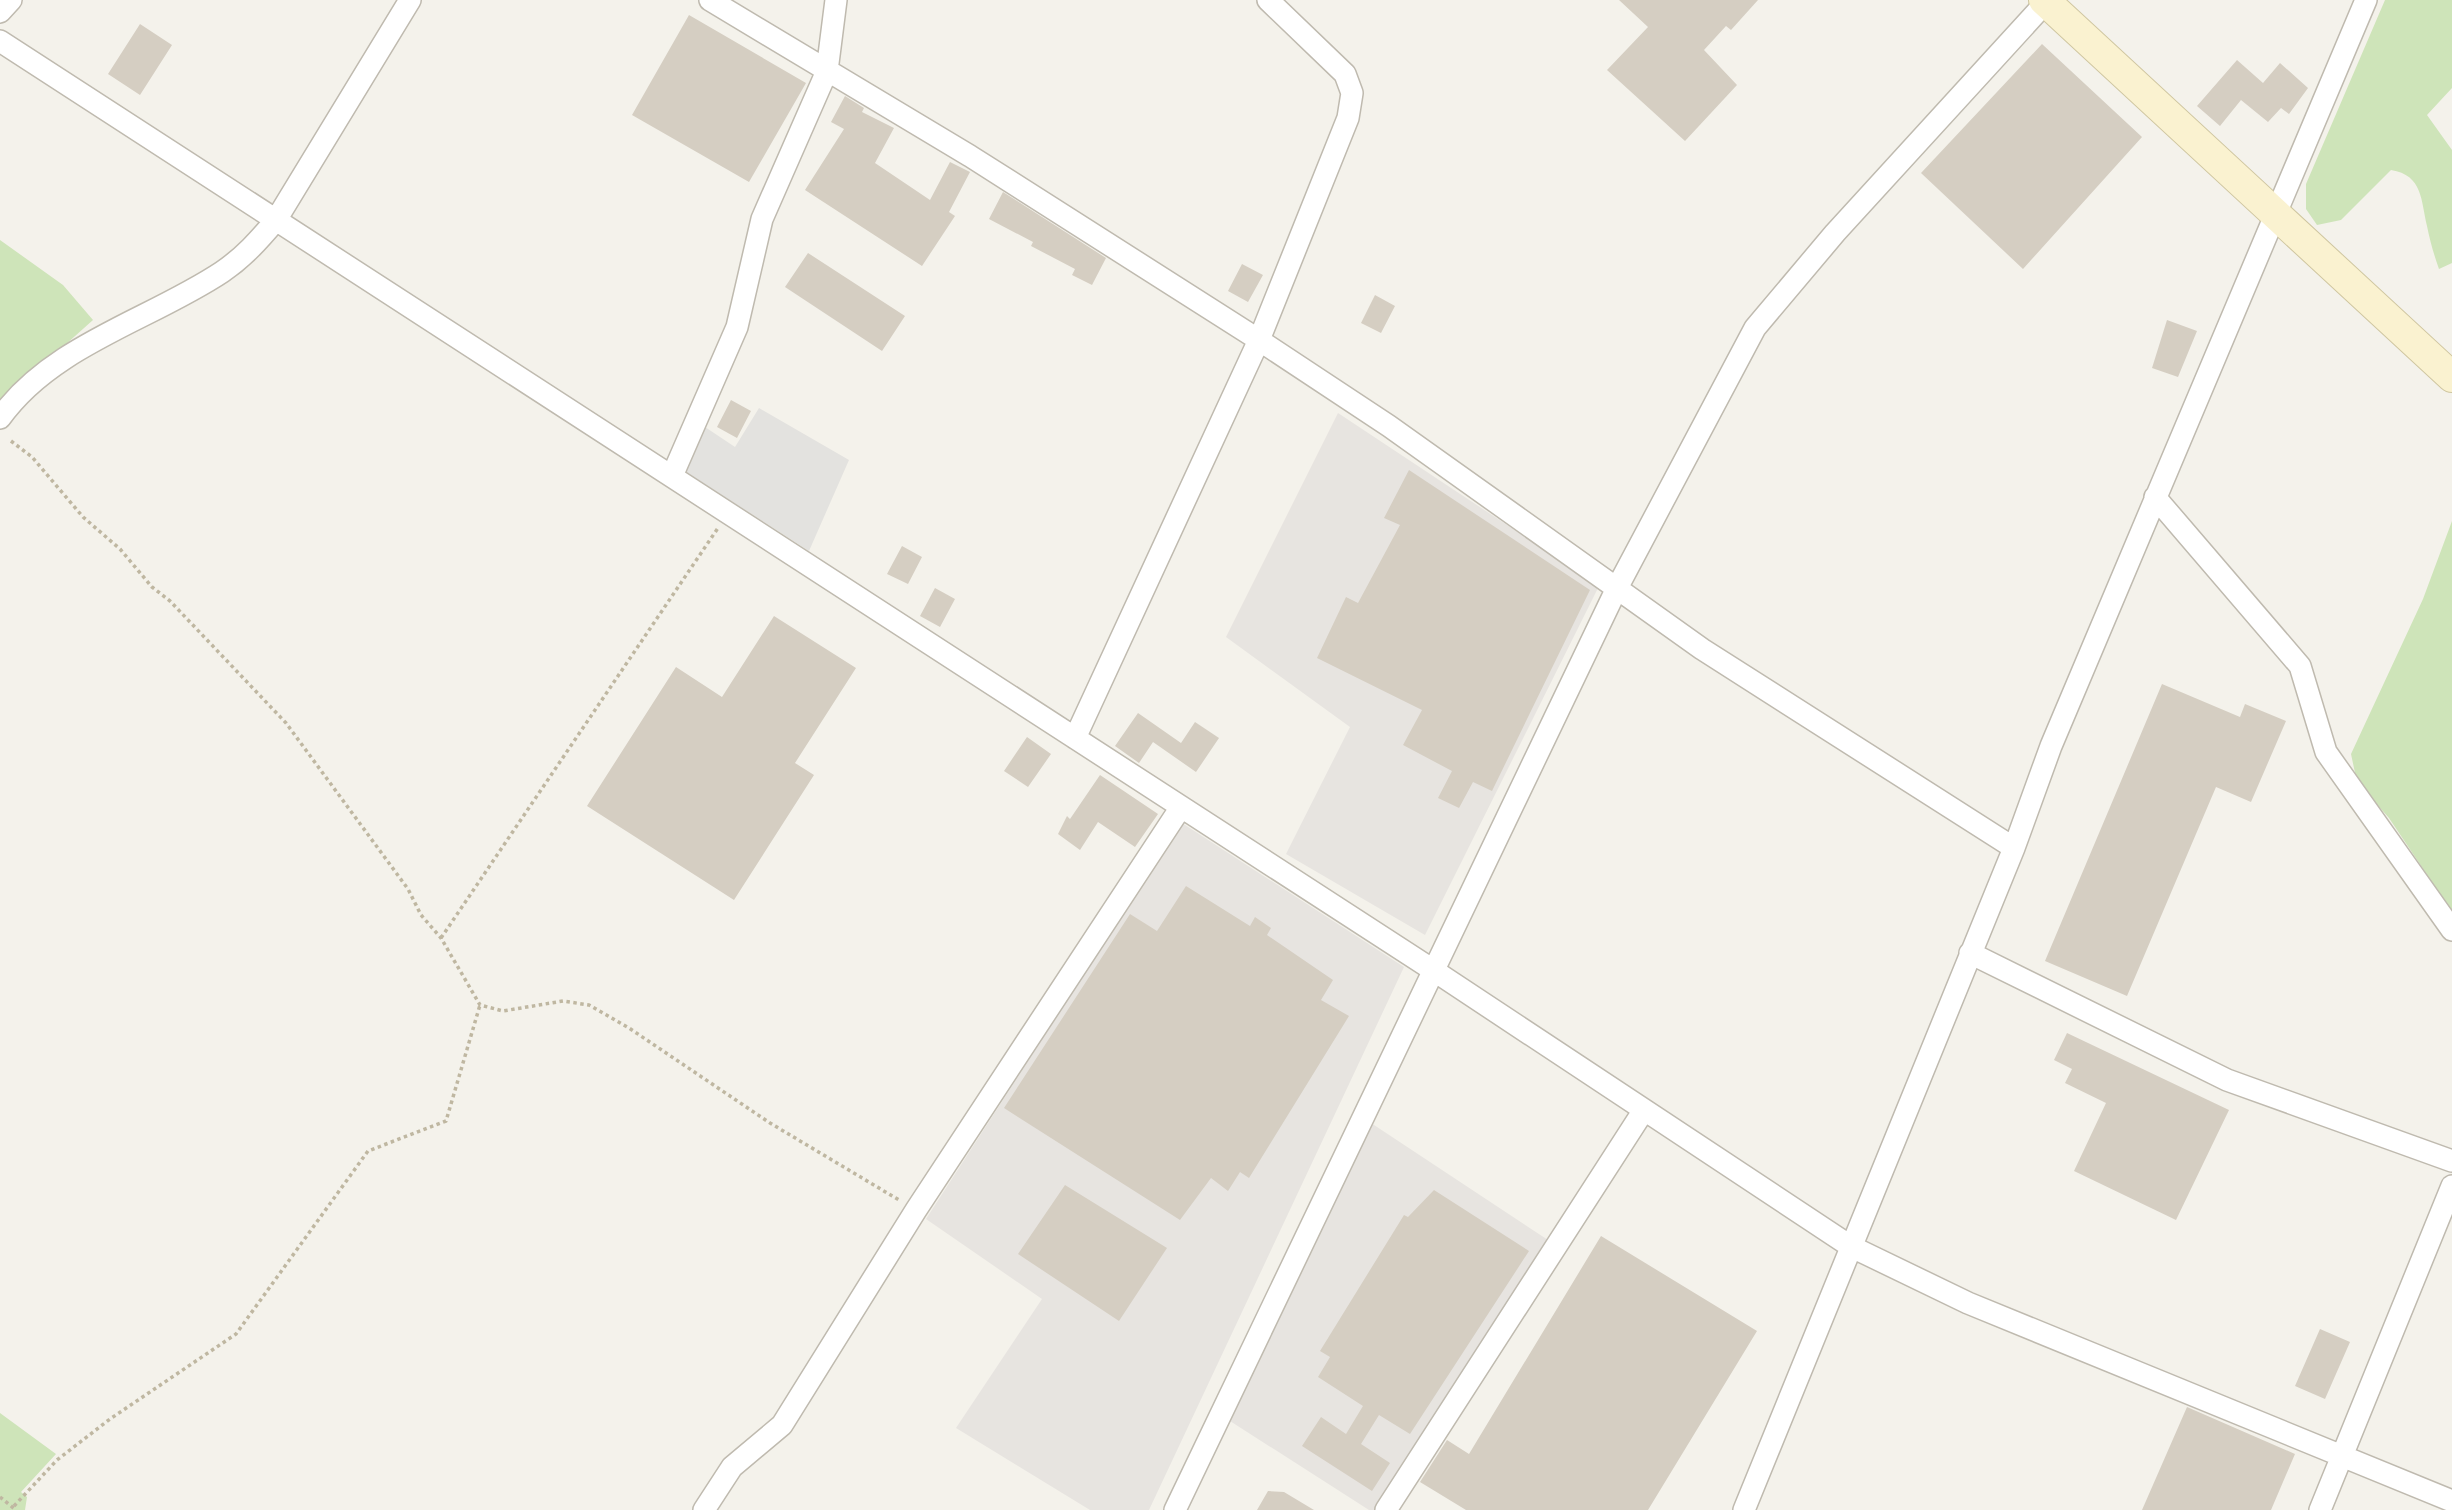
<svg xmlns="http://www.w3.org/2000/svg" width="2452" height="1510" viewBox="0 0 2452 1510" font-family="Figtree,sans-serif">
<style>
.industrial{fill:#e7e4e0}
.green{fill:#cee4b9}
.parking{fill:#e3e2df}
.building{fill:#d5cec2}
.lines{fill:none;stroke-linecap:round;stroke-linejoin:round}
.street-casing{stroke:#bfbaaf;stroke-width:24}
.secondary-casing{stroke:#cfc6a0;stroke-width:32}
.path{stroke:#bfb7a1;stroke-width:3.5;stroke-dasharray:3.5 3.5;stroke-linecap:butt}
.street{stroke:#fff;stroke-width:21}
.secondary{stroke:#faf2d0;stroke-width:30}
</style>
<rect width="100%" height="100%" fill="#f4f2eb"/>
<!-- industrial -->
<path class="industrial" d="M 1338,413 L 1599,586 L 1425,935 L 1286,854 L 1350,727 L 1226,637 Z
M 1182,823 L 1404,967 L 1149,1510 L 1090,1510 L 956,1428 L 1042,1299 L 926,1219 Z
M 1371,1123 L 1548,1240 L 1377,1510 L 1369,1510 L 1230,1421 Z"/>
<!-- green -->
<path class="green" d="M 2385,0 L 2452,0 L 2452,88 L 2427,115 L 2452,150 L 2452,263 L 2439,269 C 2434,255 2430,241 2427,226 C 2421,201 2423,175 2391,170 L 2341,220 L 2317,225 L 2306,209 L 2306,184 Z
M 0,240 L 63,285 L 93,320 L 0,403 Z
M 2452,521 L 2452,912 L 2389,818 L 2357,782 L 2351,754 L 2423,599 Z
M 0,1413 L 56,1454 L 21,1492 L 27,1497 L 25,1510 L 0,1510 Z"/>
<!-- parking -->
<path class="parking" d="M 759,408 L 849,460 L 809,551 L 683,470 L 705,427 L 735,447 Z"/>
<!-- building -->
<path class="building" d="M 1619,0 L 1758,0 L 1731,30 L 1726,26 L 1704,50 L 1737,85 L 1685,141 L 1607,70 L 1648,27 Z
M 689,15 L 806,83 L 749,182 L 632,115 Z
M 140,24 L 172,45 L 140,95 L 108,74 Z
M 2042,44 L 2142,137 L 2023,269 L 1921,173 Z
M 2237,60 L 2263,83 L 2280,63 L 2308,88 L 2289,114 L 2281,108 L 2268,122 L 2241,100 L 2220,126 L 2197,106 Z
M 845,96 L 864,108 L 862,112 L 894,128 L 875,163 L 930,200 L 950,162 L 970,172 L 949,212 L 955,216 L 922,266 L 805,190 L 844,129 L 831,122 Z
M 1003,192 L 1106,258 L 1092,285 L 1072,275 L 1075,269 L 1031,246 L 1033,242 L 989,219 Z
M 808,253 L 905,316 L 882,351 L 785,287 Z
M 1242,264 L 1263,275 L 1248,302 L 1228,291 Z
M 1375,295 L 1395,306 L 1381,333 L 1361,323 Z
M 2167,320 L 2197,331 L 2178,377 L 2152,368 Z
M 731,400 L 751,411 L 737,438 L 717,427 Z
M 1409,470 L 1590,590 L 1492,791 L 1473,782 L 1459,808 L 1438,798 L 1452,771 L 1403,745 L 1422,710 L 1317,658 L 1346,597 L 1358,603 L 1400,525 L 1384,518 Z
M 902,546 L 922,557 L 908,584 L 887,574 Z
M 935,588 L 955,599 L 940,627 L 920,616 Z
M 774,616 L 856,668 L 795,763 L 814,775 L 734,900 L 587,806 L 676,667 L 722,697 Z
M 2162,684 L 2240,717 L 2245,704 L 2286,721 L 2251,802 L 2216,787 L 2127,996 L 2045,961 Z
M 1138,713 L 1181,743 L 1195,722 L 1219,738 L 1196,772 L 1153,742 L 1139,763 L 1115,746 Z
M 1027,737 L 1051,754 L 1028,787 L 1004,771 Z
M 1100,775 L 1158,814 L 1135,847 L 1098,822 L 1080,850 L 1058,834 L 1067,816 L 1070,819 Z
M 1186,886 L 1250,926 L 1255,917 L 1271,928 L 1267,935 L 1333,980 L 1321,1000 L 1349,1016 L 1249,1178 L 1240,1172 L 1228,1191 L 1211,1178 L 1180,1220 L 1004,1108 L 1130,914 L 1157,931 Z
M 2067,1033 L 2229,1110 L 2176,1220 L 2074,1171 L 2106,1103 L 2065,1083 L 2072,1069 L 2054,1060 Z
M 1065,1185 L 1167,1248 L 1119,1321 L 1018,1254 Z
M 1434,1190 L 1529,1251 L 1410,1434 L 1379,1415 L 1361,1444 L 1390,1463 L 1372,1491 L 1302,1446 L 1321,1417 L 1346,1434 L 1363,1406 L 1318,1377 L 1330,1357 L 1320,1351 L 1404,1215 L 1408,1217 Z
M 1601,1236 L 1757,1331 L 1648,1510 L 1466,1510 L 1420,1482 L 1447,1440 L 1469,1454 Z
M 2320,1329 L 2350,1342 L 2325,1399 L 2295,1386 Z
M 2187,1407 L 2295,1454 L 2271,1510 L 2142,1510 Z
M 1268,1491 L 1284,1492 L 1314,1510 L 1257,1510 Z"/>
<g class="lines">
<!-- street casing -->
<g class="street-casing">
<path id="street" d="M 710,0 L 970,156 L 1259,340 L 1389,426 L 1702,649 L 2014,848
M 0,12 L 11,0
M 0,41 L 1433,970 L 1850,1246 L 1968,1303 L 2452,1501
M 0,418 C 52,345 150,320 222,272 C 244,257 259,240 276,220 L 410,0
M 672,476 L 737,327 L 762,219 L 827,71 L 836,0
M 2155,497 L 2300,666 L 2326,752 L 2452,930
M 1075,738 L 1259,340 L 1348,118 L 1352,93 L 1345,74 L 1268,0
M 1970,953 L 2227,1080 L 2452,1161
M 704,1510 L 732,1467 L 782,1425 L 916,1210 L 1181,807
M 1175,1510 L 1617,588 L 1755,328 L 1835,233 L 2048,0
M 1386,1510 L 1644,1110
M 1744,1510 L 2014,848 L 2051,746 L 2366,0
M 2320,1510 L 2452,1186"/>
</g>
<!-- secondary casing -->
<g class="secondary-casing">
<path id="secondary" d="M 2044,0 L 2452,377"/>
</g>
<!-- path -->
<path class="path" d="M 11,441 L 32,457 L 83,517 L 120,549 L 152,587 L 170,601 L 286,723 L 408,889 L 421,915 L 441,938 L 480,1005 L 503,1011 L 563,1001 L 589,1005 L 629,1028 L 770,1123 L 899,1200
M 441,938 L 718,528
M 0,1497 L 16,1510
M 14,1506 L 57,1460 L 110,1419 L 236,1334 L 368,1151 L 446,1121 L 480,1005"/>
<!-- street -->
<use href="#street" class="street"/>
<!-- secondary -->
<use href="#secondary" class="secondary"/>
</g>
</svg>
